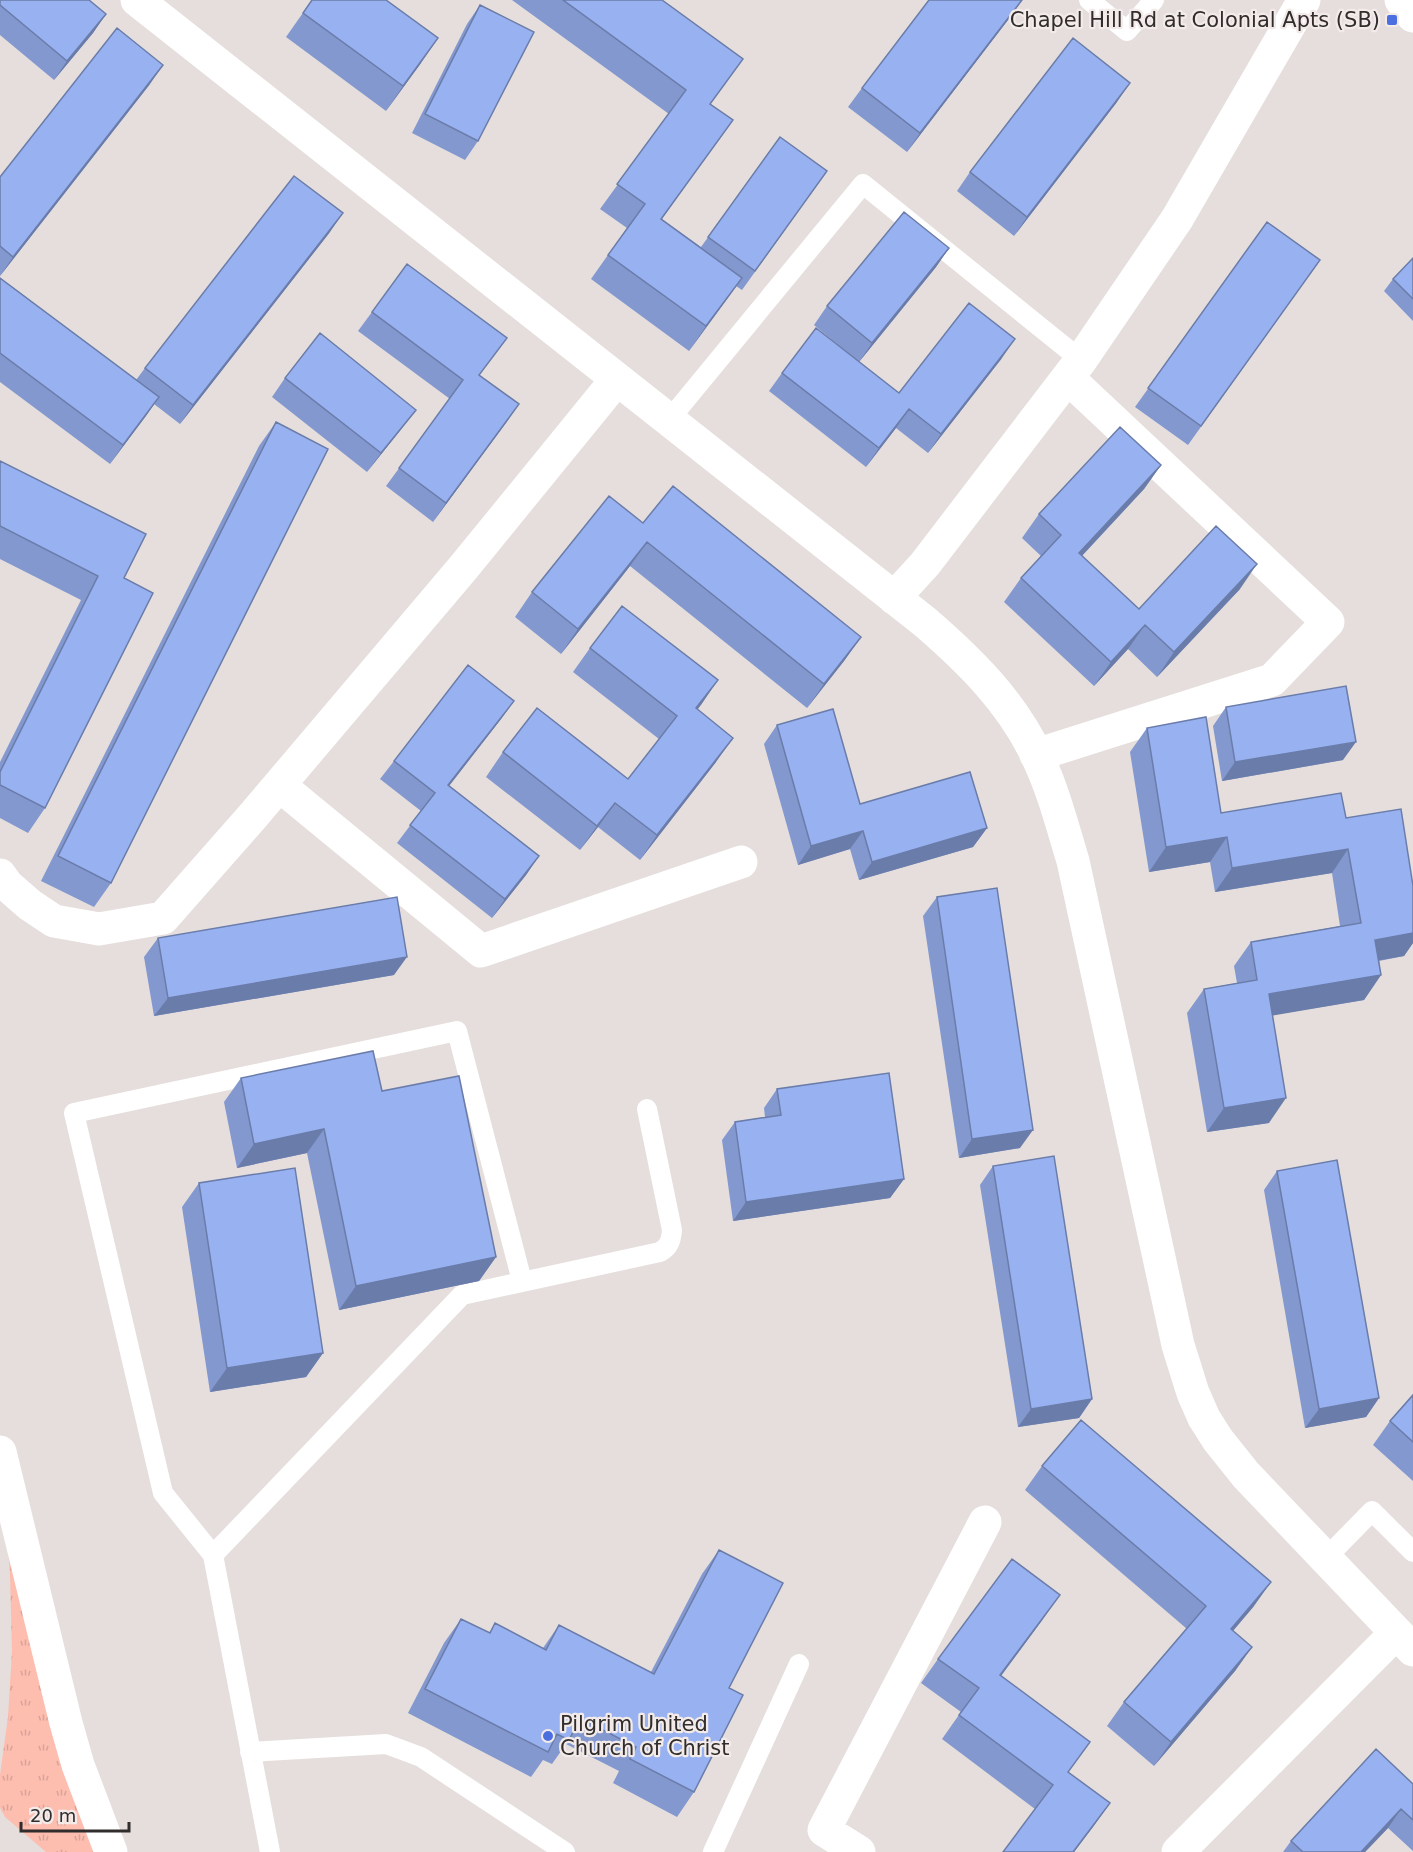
<svg xmlns="http://www.w3.org/2000/svg" width="1413" height="1852" viewBox="0 0 1413 1852" font-family="'DejaVu Sans',sans-serif">
<style>
.grass{fill:url(#grass-tufts)}
.lines{fill:none;stroke-linecap:round;stroke-linejoin:round}
.service{stroke:#fff;stroke-width:20}
.minor{stroke:#fff;stroke-width:33}
.tertiary{stroke:#fff;stroke-width:33}
.primary{stroke:#fff;stroke-width:33}
.wall{fill:#8398cf}
.shaded-wall{fill:#6a7ca9}
.building{fill:#98b1f1;stroke:#6a7ca9;stroke-width:1.5}
.poi-dot{fill:#4b6ee1;stroke:#f3ebe9;stroke-width:2}
.labels{text-anchor:middle;dominant-baseline:central;stroke-width:4.5;stroke-linejoin:round;paint-order:stroke}
.poi-label{font-size:21px;fill:#302d2c;stroke:#f3ebe9;text-anchor:end}
</style>
<defs>
<pattern id="grass-tufts" width="24" height="20" patternUnits="userSpaceOnUse" patternTransform="scale(1.5)"><rect width="24" height="20" fill="#fdbdaf"/><path d="M3 7l-1-3M5 7V3M7 7l1-3M15 17l-1-3M17 17v-4M19 17l1-3" fill="none" stroke="#d9a397"/></pattern>
</defs>
<rect width="100%" height="100%" fill="#e5dedc"/>
<!-- grass -->
<path class="grass" d="M 6,1518 L 95,1852 L 46,1852 L 5,1817 L 0,1808 L 0,1775 L 8,1717 L 12,1651 L 10,1575 Z"/>
<g class="lines">
<!-- service -->
<path class="service" d="M 1089,0 L 1127,31 L 1154,0
M 669,420 L 863,184 L 1081,360
M 213,1555 L 462,1295 L 660,1252 C 669,1247 671,1241 672,1230 L 647,1109
M 1326,1558 L 1372,1511 L 1413,1552
M 250,1752 L 386,1744 L 421,1757 L 565,1852
M 270,1852 L 213,1555 L 163,1493 L 74,1113 L 457,1031 L 522,1281
M 713,1852 L 799,1664"/>
<!-- minor -->
<path class="minor" d="M 137,0 L 925,622 C 969,660 1012,702 1037,756 C 1053,789 1062,825 1073,861 L 1178,1345 L 1193,1393 L 1204,1418 L 1218,1440 L 1246,1475 L 1413,1650
M 894,598 L 925,564 L 1081,360 L 1177,219 L 1304,0
M 1036,755 L 1272,680 L 1328,622 L 1068,378
M 279,785 L 481,951 L 741,862
M 0,875 L 7,885 L 30,905 L 54,921 L 99,929 L 163,918 L 252,817 L 463,568 L 617,379
M 859,1852 L 824,1830 L 985,1522
M 1178,1852 L 1396,1633"/>
<!-- tertiary -->
<path class="tertiary" d="M 1401,0 L 1413,16"/>
<!-- primary -->
<path class="primary" d="M 0,1452 L 66,1723 L 78,1765 L 111,1852"/>
</g>
<!-- wall -->
<path class="wall" d="M 0,0 L 106,14 L 93,33 L 54,80 L 0,35 Z
M 312,0 L 421,63 L 386,111 L 286,37 Z
M 512,0 L 662,0 L 726,83 L 710,104 L 733,120 L 662,219 L 701,247 L 780,137 L 827,171 L 742,290 L 736,286 L 689,351 L 591,279 L 627,228 L 600,209 L 669,114 Z
M 1022,0 L 1011,16 L 907,152 L 848,107 L 862,88 Z
M 480,5 L 478,141 L 465,160 L 412,133 L 467,24 Z
M 150,84 L 0,276 L 0,177 Z
M 1117,102 L 1014,236 L 957,191 L 970,172 Z
M 1267,222 L 1320,260 L 1188,445 L 1135,407 Z
M 330,232 L 180,424 L 154,404 L 110,464 L 0,382 L 0,278 L 136,380 L 145,368 Z
M 949,248 L 936,267 L 859,362 L 899,393 L 1002,358 L 928,453 L 896,428 L 866,467 L 769,391 L 782,373 L 848,353 L 814,325 L 827,306 Z
M 1413,258 L 1413,321 L 1384,291 L 1393,279 Z
M 372,312 L 507,338 L 479,375 L 519,404 L 433,522 L 386,486 L 450,399 L 358,331 Z
M 285,378 L 402,428 L 367,472 L 272,397 Z
M 276,422 L 111,883 L 94,907 L 41,881 L 259,446 Z
M 0,461 L 124,578 L 45,808 L 28,833 L 0,818 L 0,762 L 81,600 L 0,559 Z
M 1161,465 L 1144,489 L 1082,556 L 1139,609 L 1240,589 L 1157,677 L 1128,649 L 1094,686 L 1004,602 L 1021,578 L 1041,556 L 1022,538 L 1039,514 Z
M 643,523 L 861,637 L 844,661 L 807,708 L 630,566 L 561,654 L 515,617 L 532,592 Z
M 590,648 L 697,709 L 716,762 L 640,860 L 598,827 L 580,850 L 486,777 L 503,752 L 628,779 L 659,739 L 573,672 Z
M 514,701 L 501,719 L 449,786 L 539,856 L 526,875 L 492,918 L 397,843 L 421,811 L 380,779 L 394,761 Z
M 1226,707 L 1343,760 L 1222,781 L 1213,726 Z
M 777,725 L 860,804 L 987,828 L 973,847 L 859,880 L 850,849 L 798,865 L 764,744 Z
M 1147,728 L 1221,813 L 1346,818 L 1413,886 L 1413,943 L 1404,956 L 1379,961 L 1381,975 L 1364,1000 L 1272,1015 L 1269,1123 L 1207,1132 L 1187,1013 L 1204,989 L 1237,983 L 1234,966 L 1251,942 L 1340,926 L 1332,873 L 1215,892 L 1210,862 L 1149,872 L 1130,752 Z
M 937,897 L 1020,1148 L 959,1158 L 923,916 Z
M 158,938 L 394,975 L 154,1016 L 144,957 Z
M 241,1078 L 382,1091 L 496,1257 L 479,1281 L 339,1310 L 307,1153 L 237,1168 L 224,1102 Z
M 777,1089 L 904,1179 L 890,1198 L 733,1221 L 722,1140 L 735,1122 L 765,1117 L 764,1108 Z
M 993,1166 L 1092,1399 L 1079,1418 L 1018,1427 L 980,1185 Z
M 1277,1171 L 1379,1398 L 1366,1417 L 1305,1428 L 1264,1190 Z
M 199,1183 L 323,1353 L 306,1377 L 210,1392 L 182,1207 Z
M 1413,1395 L 1413,1481 L 1373,1445 L 1390,1421 Z
M 1042,1466 L 1254,1606 L 1233,1631 L 1252,1647 L 1235,1671 L 1154,1766 L 1107,1726 L 1124,1702 L 1187,1629 L 1025,1490 Z
M 719,1550 L 729,1688 L 694,1792 L 677,1817 L 613,1783 L 619,1771 L 566,1744 L 552,1764 L 543,1760 L 531,1777 L 408,1713 L 444,1643 L 461,1619 L 489,1633 L 495,1623 L 543,1648 L 559,1625 L 651,1672 L 702,1574 Z
M 1043,1619 L 1001,1676 L 1069,1773 L 1110,1803 L 1074,1852 L 1003,1852 L 1035,1809 L 942,1739 L 961,1712 L 921,1683 L 938,1659 Z
M 1413,1784 L 1413,1851 L 1388,1828 L 1365,1852 L 1283,1852 L 1291,1841 Z"/>
<!-- shaded-wall -->
<path class="shaded-wall" d="M 1022,0 L 1011,16 L 907,152 L 920,133 Z
M 106,14 L 93,33 L 54,80 L 67,61 Z
M 438,38 L 421,63 L 386,111 L 403,86 Z
M 163,65 L 150,84 L 0,276 L 13,257 Z
M 1130,83 L 1117,102 L 1014,236 L 1027,217 Z
M 343,213 L 330,232 L 180,424 L 193,405 Z
M 949,248 L 936,267 L 859,362 L 872,343 Z
M 742,278 L 725,302 L 689,351 L 706,326 Z
M 1015,339 L 1002,358 L 928,453 L 941,434 Z
M 159,397 L 146,416 L 110,464 L 123,445 Z
M 519,404 L 506,423 L 433,522 L 446,503 Z
M 909,409 L 896,428 L 866,467 L 879,448 Z
M 416,410 L 402,428 L 367,472 L 381,453 Z
M 1161,465 L 1144,489 L 1062,577 L 1079,553 Z
M 647,542 L 630,566 L 561,654 L 578,629 Z
M 1257,564 L 1240,589 L 1157,677 L 1174,652 Z
M 1145,625 L 1128,649 L 1094,686 L 1111,662 Z
M 861,637 L 844,661 L 807,708 L 824,684 Z
M 718,680 L 701,705 L 679,733 L 696,708 Z
M 514,701 L 501,719 L 435,804 L 448,785 Z
M 733,738 L 716,762 L 640,860 L 657,835 Z
M 1356,742 L 1343,760 L 1222,781 L 1235,762 Z
M 615,803 L 598,827 L 580,850 L 597,826 Z
M 987,828 L 973,847 L 859,880 L 872,862 Z
M 863,831 L 850,849 L 798,865 L 811,846 Z
M 1227,837 L 1210,862 L 1149,872 L 1166,847 Z
M 1348,849 L 1332,873 L 1215,892 L 1232,868 Z
M 539,856 L 526,875 L 492,918 L 505,899 Z
M 1413,933 L 1413,943 L 1404,956 L 1358,964 L 1375,940 Z
M 407,957 L 394,975 L 154,1016 L 168,998 Z
M 1381,975 L 1364,1000 L 1252,1019 L 1269,994 Z
M 1286,1098 L 1269,1123 L 1207,1132 L 1224,1108 Z
M 324,1129 L 307,1153 L 237,1168 L 254,1144 Z
M 1033,1130 L 1020,1148 L 959,1158 L 972,1139 Z
M 904,1179 L 890,1198 L 733,1221 L 746,1202 Z
M 496,1257 L 479,1281 L 339,1310 L 356,1286 Z
M 323,1353 L 306,1377 L 210,1392 L 227,1368 Z
M 1379,1398 L 1366,1417 L 1305,1428 L 1319,1409 Z
M 1092,1399 L 1079,1418 L 1018,1427 L 1031,1409 Z
M 1271,1582 L 1254,1606 L 1214,1653 L 1231,1629 Z
M 1060,1595 L 1043,1619 L 983,1700 L 1000,1675 Z
M 1252,1647 L 1235,1671 L 1154,1766 L 1171,1742 Z
M 1110,1803 L 1093,1827 L 1074,1852 L 1073,1852 Z
M 1401,1809 L 1388,1828 L 1365,1852 L 1361,1852 Z"/>
<!-- building -->
<path class="building" d="M 0,0 L 89,0 L 106,14 L 67,61 L 0,5 Z
M 312,0 L 386,0 L 438,38 L 403,86 L 303,13 Z
M 563,0 L 662,0 L 743,59 L 710,104 L 733,120 L 661,219 L 742,278 L 706,326 L 608,255 L 645,204 L 617,184 L 686,90 Z
M 929,0 L 1022,0 L 920,133 L 862,88 Z
M 480,5 L 534,32 L 478,141 L 425,114 Z
M 117,28 L 163,65 L 13,257 L 0,246 L 0,177 Z
M 1073,38 L 1130,83 L 1027,217 L 970,172 Z
M 780,137 L 827,171 L 755,271 L 708,237 Z
M 294,176 L 343,213 L 193,405 L 145,368 Z
M 904,212 L 949,248 L 872,343 L 827,306 Z
M 1267,222 L 1320,260 L 1201,426 L 1148,388 Z
M 1413,258 L 1413,299 L 1393,279 Z
M 407,264 L 507,338 L 479,375 L 519,404 L 446,503 L 399,468 L 463,380 L 372,312 Z
M 0,278 L 159,397 L 123,445 L 0,353 Z
M 969,303 L 1015,339 L 941,434 L 909,409 L 879,448 L 782,373 L 816,328 L 899,393 Z
M 320,333 L 416,410 L 381,453 L 285,378 Z
M 276,422 L 328,449 L 111,883 L 58,856 Z
M 1120,427 L 1161,465 L 1079,553 L 1139,609 L 1216,526 L 1257,564 L 1174,652 L 1145,625 L 1111,662 L 1021,578 L 1061,535 L 1039,514 Z
M 0,461 L 146,534 L 124,578 L 153,593 L 45,808 L 0,785 L 0,772 L 98,576 L 0,526 Z
M 673,486 L 861,637 L 824,684 L 647,542 L 578,629 L 532,592 L 609,496 L 643,523 Z
M 622,606 L 718,680 L 696,708 L 733,738 L 657,835 L 615,803 L 597,826 L 503,752 L 537,708 L 628,779 L 677,716 L 590,648 Z
M 468,665 L 514,701 L 448,785 L 539,856 L 505,899 L 410,825 L 435,793 L 394,761 Z
M 1346,686 L 1356,742 L 1235,762 L 1226,707 Z
M 833,709 L 860,804 L 970,772 L 987,828 L 872,862 L 863,831 L 811,846 L 777,725 Z
M 1206,717 L 1221,813 L 1341,793 L 1346,818 L 1401,809 L 1413,886 L 1413,933 L 1375,940 L 1381,975 L 1269,994 L 1286,1098 L 1224,1108 L 1204,989 L 1257,980 L 1251,942 L 1361,923 L 1348,849 L 1232,868 L 1227,837 L 1166,847 L 1147,728 Z
M 997,888 L 1033,1130 L 972,1139 L 937,897 Z
M 397,897 L 407,957 L 168,998 L 158,938 Z
M 373,1051 L 382,1091 L 459,1076 L 496,1257 L 356,1286 L 324,1129 L 254,1144 L 241,1078 Z
M 889,1073 L 904,1179 L 746,1202 L 735,1122 L 781,1115 L 777,1089 Z
M 1054,1156 L 1092,1399 L 1031,1409 L 993,1166 Z
M 1337,1160 L 1379,1398 L 1319,1409 L 1277,1171 Z
M 295,1168 L 323,1353 L 227,1368 L 199,1183 Z
M 1413,1395 L 1413,1442 L 1390,1421 Z
M 1081,1420 L 1271,1582 L 1231,1629 L 1252,1647 L 1171,1742 L 1124,1702 L 1206,1606 L 1042,1466 Z
M 719,1550 L 783,1583 L 729,1688 L 743,1695 L 694,1792 L 630,1759 L 636,1747 L 580,1718 L 569,1740 L 557,1734 L 548,1752 L 425,1689 L 461,1619 L 490,1633 L 495,1623 L 546,1650 L 559,1625 L 654,1674 Z
M 1012,1559 L 1060,1595 L 1000,1675 L 1090,1742 L 1068,1772 L 1110,1803 L 1073,1852 L 1003,1852 L 1053,1785 L 959,1715 L 979,1688 L 938,1659 Z
M 1376,1749 L 1413,1784 L 1413,1820 L 1401,1809 L 1361,1852 L 1303,1852 L 1291,1841 Z"/>
<!-- markers -->
<g class="poi-dot">
<rect x="1386" y="14" width="12" height="12" rx="3"/>
<circle cx="548" cy="1736" r="6"/>
</g>
<g class="labels">
<!-- poi labels -->
<g class="poi-label">
<text x="1380" y="20">Chapel Hill Rd at Colonial Apts (SB)</text>
<text x="560" y="1724" text-anchor="start">Pilgrim United<tspan x="560" dy="24">Church of Christ</tspan></text>
</g>
</g>
<!-- scale -->
<path d="M21 1822v9h108v-9" fill="none" stroke="#302d2c" stroke-width="3"/>
<text x="30" y="1822" font-size="18" fill="#302d2c" stroke="#f3ebe9" stroke-width="4.5" paint-order="stroke">20 m</text>
</svg>
